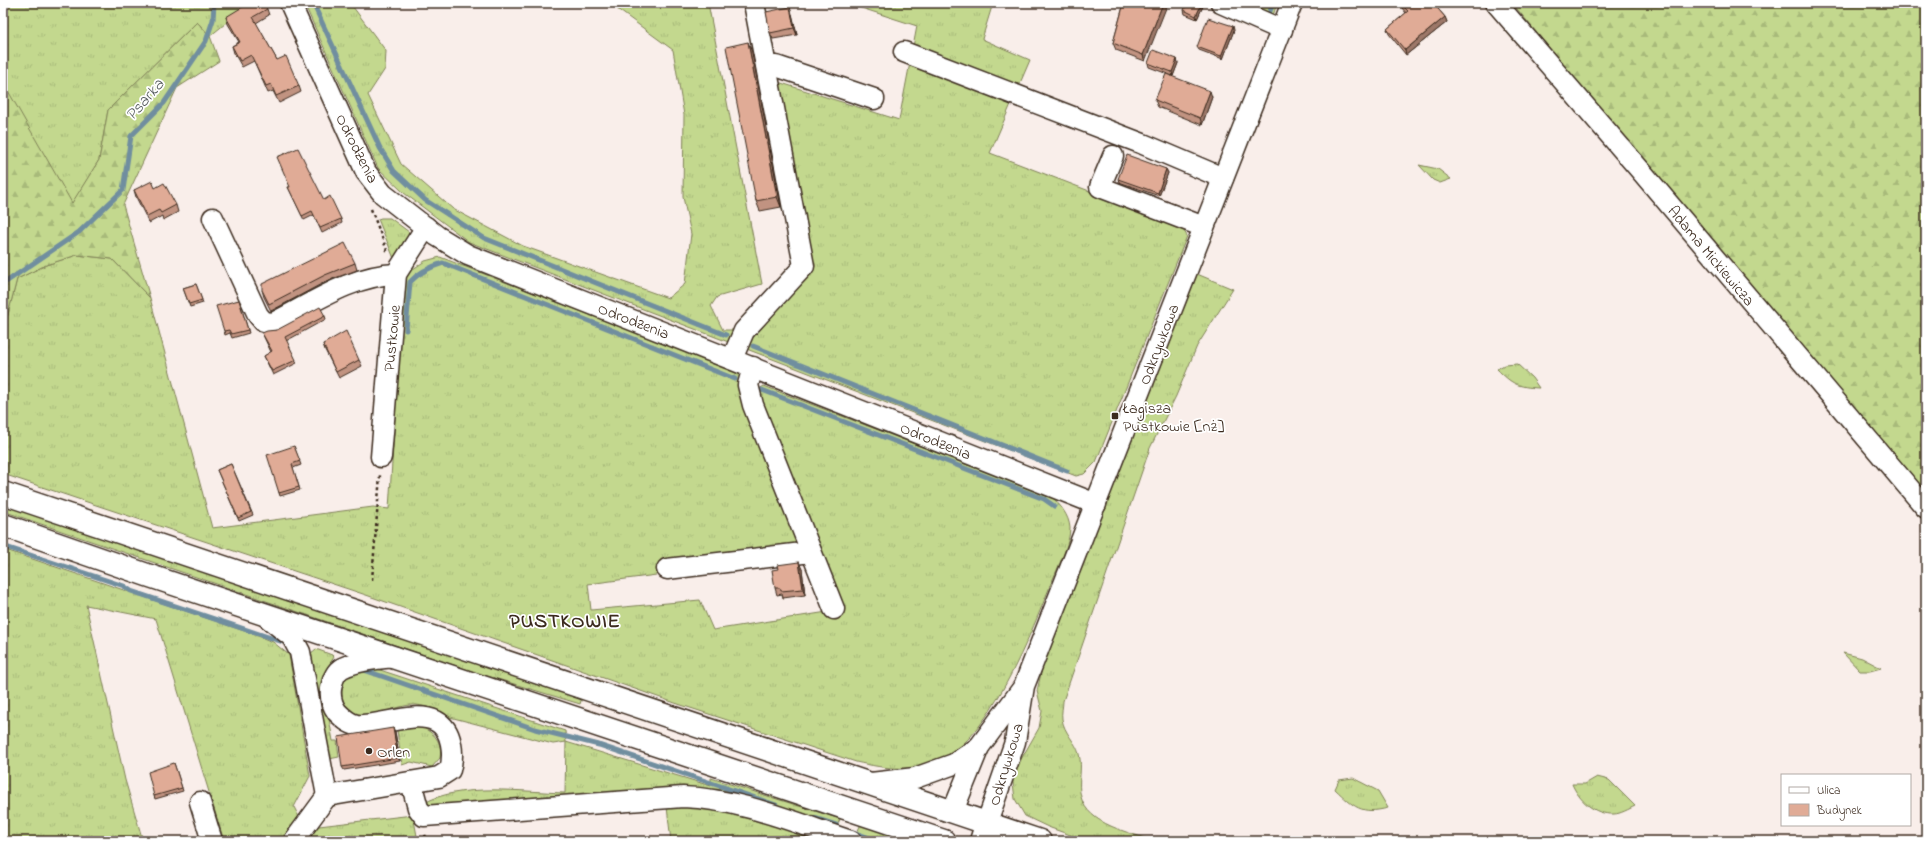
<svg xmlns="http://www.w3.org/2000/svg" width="1929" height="844" font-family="'Indie Flower',sans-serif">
<defs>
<pattern id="grass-tufts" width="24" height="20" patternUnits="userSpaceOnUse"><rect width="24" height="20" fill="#c3d88e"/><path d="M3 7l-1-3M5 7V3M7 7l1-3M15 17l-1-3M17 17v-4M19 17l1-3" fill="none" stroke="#a8ba7a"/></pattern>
<pattern id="forest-firs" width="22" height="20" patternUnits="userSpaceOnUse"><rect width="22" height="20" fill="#c3d88e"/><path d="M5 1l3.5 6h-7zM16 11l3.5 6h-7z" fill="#a8ba7a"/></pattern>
</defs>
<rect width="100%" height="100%" fill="#f9eeea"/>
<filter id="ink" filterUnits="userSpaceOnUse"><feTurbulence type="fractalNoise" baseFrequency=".025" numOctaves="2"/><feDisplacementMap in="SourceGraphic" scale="8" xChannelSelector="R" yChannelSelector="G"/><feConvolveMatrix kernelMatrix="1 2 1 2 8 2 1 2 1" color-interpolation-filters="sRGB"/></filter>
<g filter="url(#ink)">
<g fill="url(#grass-tufts)" stroke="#7f8156">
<path d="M3,3H251L210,36L197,22L108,110L99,160L72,204L3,195Z"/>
<path d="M304,3H355L353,7L386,51L385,69L368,95L401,164L453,209L523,246L668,298L685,284L691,234L683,197L684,115L673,50L609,3H708L762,284L717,297L711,306L723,330H734L750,341L813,270L778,82L899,120L917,26L846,3H993L982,39L1030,60L990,153L1181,226L1187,236L1096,462L1084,474L1076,476L469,242L404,193L378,168Z"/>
<path d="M1243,3H1277L1273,16Z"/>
<path d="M1419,165L1438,169L1451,179L1440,183L1433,180Z"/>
<path d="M381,218H390L409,232L406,245L395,261L378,219Z"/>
<path d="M77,255L112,259L150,298L212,528L373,507L389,509L404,275L425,261L440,257L741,373L801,540L792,548L664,574L588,584L591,610L700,600L713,630L840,610L756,391L764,386L1052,497C1060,505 1069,515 1070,528C1070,543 1059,565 1053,579C1034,626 1010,685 980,725C970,738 957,752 942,759C914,773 886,769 856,762L675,703L366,595L3,474V334L17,279L46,265Z"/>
<path d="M1197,274L1233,289L1197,346L1176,396L1150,448L1063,701C1063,706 1061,713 1062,719C1064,733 1076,742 1079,754C1083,768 1077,783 1081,797C1088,825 1130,832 1153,841H1087L1048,827L1025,816L1015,799L1012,775L1039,728L1042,711L1037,691L1042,669Z"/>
<path d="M1517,364L1532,378L1539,388C1517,387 1512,384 1497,369L1504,365Z"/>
<path d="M3,502L582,698L580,704L468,670L3,511Z"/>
<path d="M3,549L253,634L273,642L289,655L310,776L294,807L301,821L285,841H224L156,619L86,605L125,780L143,841H3Z"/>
<path d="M316,649L332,655L334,657L324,673L321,694V703L329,718L333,741H337L339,757L329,759L310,654Z"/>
<path d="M1843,653L1862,658L1881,668L1870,671H1860Z"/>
<path d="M368,669H377L565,731L566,742L711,786V778L840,819L835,831L755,802L440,810L423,804C458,782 524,792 565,793L566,742L553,744L446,716C437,711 427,706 417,705C393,703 366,728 346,706C341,699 341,690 344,682C347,674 360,672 368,669Z"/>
<path d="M419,726C434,732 443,742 440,758L432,767L411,762L402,765L397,730Z"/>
<path d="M1597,777L1609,780L1635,806C1629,809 1620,814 1614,814C1594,815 1579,800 1572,784H1585Z"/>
<path d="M1353,778L1378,791L1388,808C1361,815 1354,807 1335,789L1339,780Z"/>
<path d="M696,802L833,841H671L667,807Z"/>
<path d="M413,815L418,841H300L311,828L319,826Z"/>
<path d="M861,824L903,839L905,841H861L855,837Z"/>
</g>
<g fill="url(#forest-firs)" stroke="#7f8156">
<path d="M1512,3H1926V501L1916,489Z"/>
<path d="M197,22L210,36L219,61L177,88L123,205L150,298L112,259L77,255L46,265L17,279L3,334V82L72,203L99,160L108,110Z"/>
</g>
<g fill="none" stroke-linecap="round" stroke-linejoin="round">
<g stroke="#708e9f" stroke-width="5">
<path d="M313,3L380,148L394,171L425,200L484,238L726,335"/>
<path d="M1269,14L1273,3"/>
<path d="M3,284L79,232L123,190L131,136L164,103L206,41L213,20L214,3"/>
<path d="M406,330L410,282C419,272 430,267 443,263L735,379"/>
<path d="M753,346L1067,471"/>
<path d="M762,390L1044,499L1054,506"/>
<path d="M3,546L124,586L131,591L286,643"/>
<path d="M361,669L535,729L599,745L776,805"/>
<path d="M814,818L836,825"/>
<path d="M853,832L878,841"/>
</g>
<defs>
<g id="minor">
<path d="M290,3L366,172L383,194L437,236L468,255L1096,504"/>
<path d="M1221,3L1282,30"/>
<path d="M1496,3L1641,171L1926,508"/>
<path d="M904,52L1143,144L1223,178"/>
<path d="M767,67L776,66L874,99"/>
<path d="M1113,156L1100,187L1204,227"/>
<path d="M213,218L258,315L264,322L273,323C311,304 352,275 396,274"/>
<path d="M732,359L744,331L804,266L754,3"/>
<path d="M753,367L748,385L753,405L834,609"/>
<path d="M381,457L396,274L426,227"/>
<path d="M667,569L811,552"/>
<path d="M268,618L292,637L300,652L327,796L439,777L450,770C454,755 453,730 436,721C414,710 380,727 357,725C349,724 343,718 337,712C332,705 330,697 331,689C332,682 335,672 342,668C358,660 378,659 395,657"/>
<path d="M411,782L418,808L424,816L683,797C741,799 796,823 851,841"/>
<path d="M871,783L915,778L954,764L979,747"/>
<path d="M200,802L212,841"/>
<path d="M953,811L979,747L1022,689"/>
<path d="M987,822L1015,742L1024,686L1292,3"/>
<path d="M294,841L327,796"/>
</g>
<g id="major">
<path d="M3,493L1040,841"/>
<path d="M3,525L147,575L944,841"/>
<path d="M981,841L987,822"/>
</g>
</defs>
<use href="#minor" stroke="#3b2a1e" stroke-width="23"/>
<use href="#major" stroke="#3b2a1e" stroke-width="25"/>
<g stroke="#3b2a1e" stroke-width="2.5" stroke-dasharray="3 3" stroke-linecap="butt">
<path d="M371,209L388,253"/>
<path d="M372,580L380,475"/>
<path d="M425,835L427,841"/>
</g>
<use href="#minor" stroke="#fff" stroke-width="20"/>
<use href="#major" stroke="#fff" stroke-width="22"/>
</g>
<g fill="#c19381" stroke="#3b2a1e">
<path d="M1124,3L1145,61L1116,50L1113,43Z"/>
<path d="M1398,3H1433L1445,17L1447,22L1406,55L1389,34L1387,29L1406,13Z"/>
<path d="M1204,4L1197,19L1185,14L1184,10Z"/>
<path d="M267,9L269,15L256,23L277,60L299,86L301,92L279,103L273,91L268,93L254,61L242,67L234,53L232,46L239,42L228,24L226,17Z"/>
<path d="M792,14L797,35L773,39L770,33Z"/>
<path d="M1234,30L1223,59L1199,50L1197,47Z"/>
<path d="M752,52L781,207L760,211L756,201Z"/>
<path d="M1177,59L1178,63L1173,76L1149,67L1148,63Z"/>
<path d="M1212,97L1202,125L1158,107L1155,100Z"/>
<path d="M1166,169L1168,173L1159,196L1119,182L1118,179Z"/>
<path d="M288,187L324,200L341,219L342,223L322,233L314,215L304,220Z"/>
<path d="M155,188L176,205L178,212L163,220L162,216L149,223L136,197L134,190Z"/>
<path d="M355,263L357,270L327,281L271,311L264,297L262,290Z"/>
<path d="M196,284L203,303L190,307L183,288Z"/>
<path d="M239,300L249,333L232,338L230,333L225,335L224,331Z"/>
<path d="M325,316L326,319L286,341L297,363L273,375L264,356L271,352L262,333L277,330Z"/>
<path d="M323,344L359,360L362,366L339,378L325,350Z"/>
<path d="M294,446L301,465L293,468L300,490L280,496L279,493Z"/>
<path d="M231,464L253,515L239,521L217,470Z"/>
<path d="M802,569L805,595L783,598L782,594L777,595L775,588Z"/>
<path d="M393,728L395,732L400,761L344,770L342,767Z"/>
<path d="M174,763L183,791L155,799L154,796Z"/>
</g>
<g fill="#9d7869" stroke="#3b2a1e">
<path d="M1163,3H1168L1145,61L1143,55Z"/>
<path d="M1202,3H1204V4L1197,19L1196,16Z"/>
<path d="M790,7L792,14L797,35L794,28Z"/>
<path d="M1445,17L1447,22L1406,55L1405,50Z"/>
<path d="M1233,26L1234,30L1223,59L1221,56Z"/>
<path d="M748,42L752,52L781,207L777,197Z"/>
<path d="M1177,59L1178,63L1173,76L1172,72Z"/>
<path d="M1210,91L1212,97L1202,125L1200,118Z"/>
<path d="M1166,169L1168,173L1159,196L1158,193Z"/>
<path d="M799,562L802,569L805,595L803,589Z"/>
<path d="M393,728L395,732L400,761L398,758Z"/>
</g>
<g fill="#e0ab96" stroke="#3b2a1e">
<path d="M249,3H264L267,9L253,17L277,60L286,56L299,86L276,96L271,84L266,86L251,55L240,61L232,46L240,42L226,17Z"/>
<path d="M1124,3H1163L1143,55L1113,43Z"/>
<path d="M1187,3H1202L1196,16L1184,10Z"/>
<path d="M1400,3H1433L1445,17L1405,50L1387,29L1408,11Z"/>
<path d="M790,7L794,28L770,33L766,12Z"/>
<path d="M1208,18L1233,26L1221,56L1197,47Z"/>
<path d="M748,42L777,197L756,201L726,47Z"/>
<path d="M1153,50L1177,59L1172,72L1148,63Z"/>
<path d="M1166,74L1210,91L1200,118L1155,100Z"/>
<path d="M298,148L324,200L330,196L341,219L320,228L312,211L302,216L288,187H290L277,157Z"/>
<path d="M1127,155L1166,169L1158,193L1118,179Z"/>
<path d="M152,181L155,188L164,183L176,205L161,213L159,210L147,216L134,190Z"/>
<path d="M345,243L355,263L325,275L269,304L262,290V284Z"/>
<path d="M196,284L202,300L189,304L183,288Z"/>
<path d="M239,300L248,330L231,334L229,330L224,331L216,306Z"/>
<path d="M320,307L325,316L285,337L296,360L272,371L264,356L272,351L262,333L267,331L277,330Z"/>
<path d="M346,331L359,360L336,372L323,344Z"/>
<path d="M294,446L300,461L292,464L299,487L279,493L267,455Z"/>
<path d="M231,464L251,512L238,518L217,470Z"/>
<path d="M799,562L803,589L781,591L780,588H775L772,570L778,569L777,565Z"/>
<path d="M393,728L398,758L342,767L338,737Z"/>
<path d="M174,763L182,788L154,796L148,772Z"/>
</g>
</g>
<g fill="#3b2a1e" stroke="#fff" stroke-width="1.5">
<rect x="1111" y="412" width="8" height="8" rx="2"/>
<circle cx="369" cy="751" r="4"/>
</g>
<g text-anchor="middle" stroke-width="3.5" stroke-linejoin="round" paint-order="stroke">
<g font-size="16" fill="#3b2a1e" stroke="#fff">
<text transform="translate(358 148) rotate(63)" y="6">Odrodzenia</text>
<text transform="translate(1712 255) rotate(50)" y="6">Adama Mickiewicza</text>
<text transform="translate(634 320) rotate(21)" y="6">Odrodzenia</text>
<text transform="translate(391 338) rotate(-85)" y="6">Pustkowie</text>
<text transform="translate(1158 344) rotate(-69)" y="6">Odkrywkowa</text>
<text transform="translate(936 440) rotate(22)" y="6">Odrodzenia</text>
<text transform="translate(1005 764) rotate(-73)" y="6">Odkrywkowa</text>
</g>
<g font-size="16" fill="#3b2a1e" stroke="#fff" text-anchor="start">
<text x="1123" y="413">Łagisza<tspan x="1123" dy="18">Pustkowie [nż]</tspan></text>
<text x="377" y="757">Orlen</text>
</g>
<g font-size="17" font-style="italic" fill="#565c5e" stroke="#fff">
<text transform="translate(144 99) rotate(-49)" y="6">Psarka</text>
</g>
<g font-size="20" font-weight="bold" letter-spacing="1" fill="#3b2a1e" stroke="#fff">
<text x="565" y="627">PUSTKOWIE</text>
</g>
</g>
<rect width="1929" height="844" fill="none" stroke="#fff" stroke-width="16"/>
<rect x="8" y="8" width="1913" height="828" fill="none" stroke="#3b2a1e" stroke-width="1.5" filter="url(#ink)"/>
<rect x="1781" y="774" width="130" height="52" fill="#ffffff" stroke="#b1aaa5"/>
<rect x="1789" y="787" width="20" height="6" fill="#ffffff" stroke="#b1aaa5"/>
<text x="1817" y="794" font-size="12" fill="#3b2a1e">Ulica</text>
<rect x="1789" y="804" width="20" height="12" fill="#e0ab96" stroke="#b1aaa5"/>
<text x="1817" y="814" font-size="12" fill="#3b2a1e">Budynek</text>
</svg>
